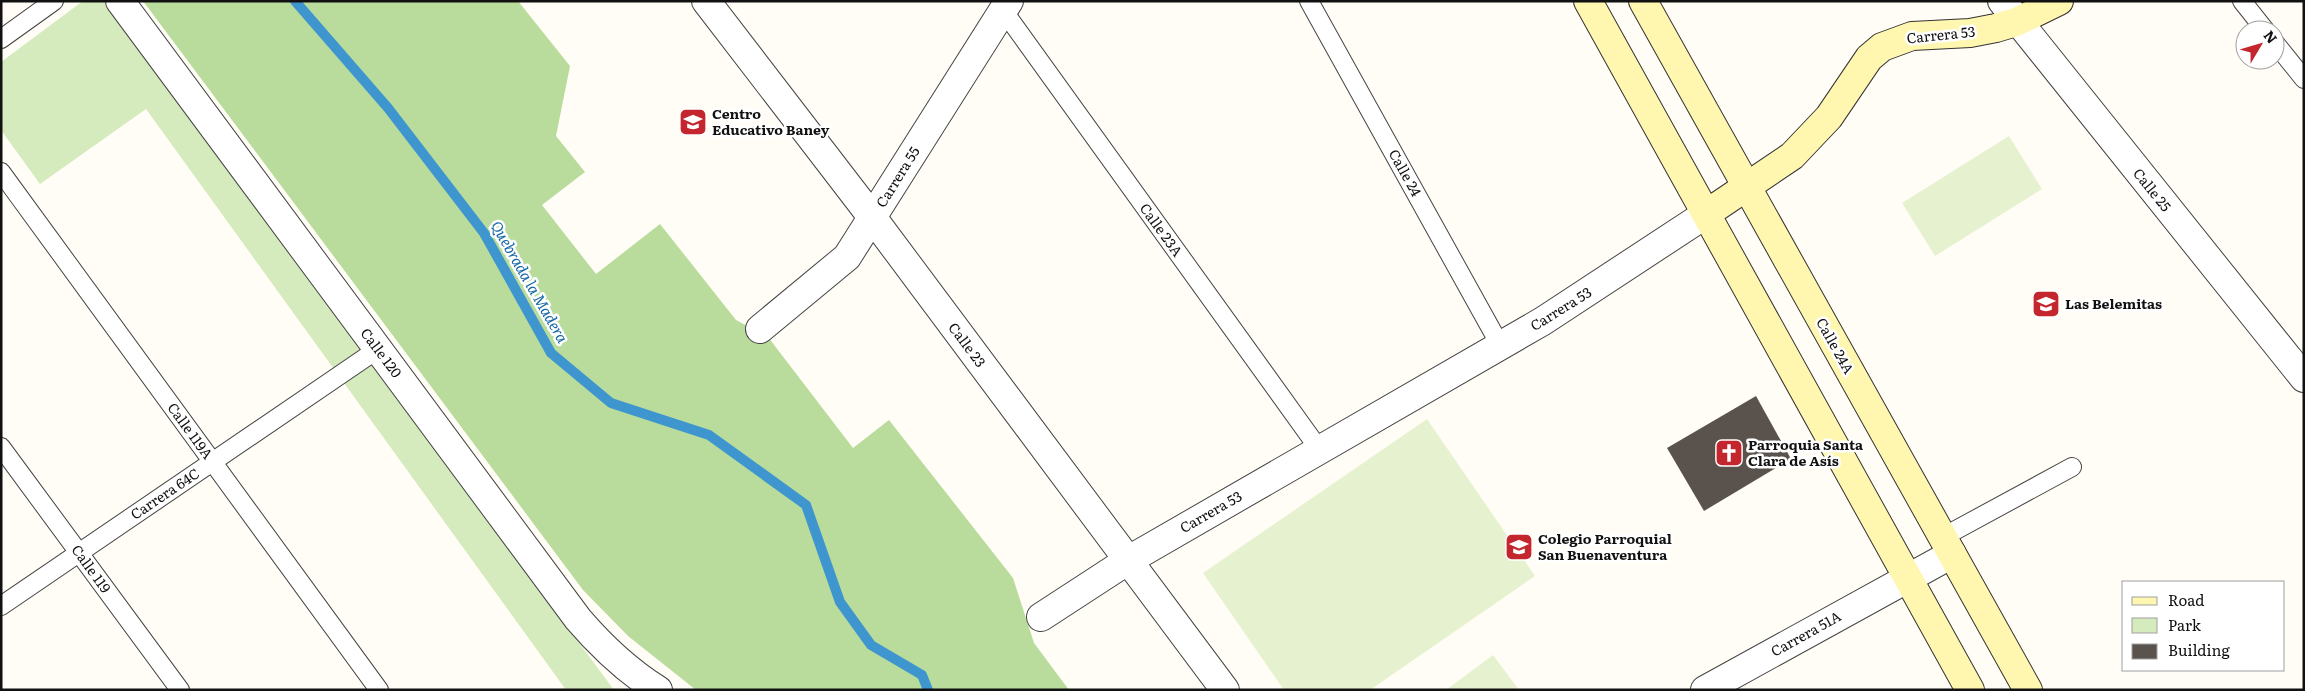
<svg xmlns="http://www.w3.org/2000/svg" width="2305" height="691" font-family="Literata,serif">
<rect width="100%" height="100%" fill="#fffdf5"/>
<path fill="#d5ebbd" d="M83,1H104L614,690H566L146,109L40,184L1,130V62Z"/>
<path fill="#b9dc9c" d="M143,1H518L570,66L556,136L585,172L542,205L596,274L660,224L736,320L768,337L853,448L889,420L1013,578L1034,643L1069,690H696L628,636L583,590Z"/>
<g fill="#e6f2cf">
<path d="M2009,136L2042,189L1935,256L1902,203Z"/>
<path d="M1427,419L1535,576L1370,690H1284L1203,573Z"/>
<path d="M1493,655L1519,690H1446Z"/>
</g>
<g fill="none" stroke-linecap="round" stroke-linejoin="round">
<path stroke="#3f96cf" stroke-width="10" d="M295,1L388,108L484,233L551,353L611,403L709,435L806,505L840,602L871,645L922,675L928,690"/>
</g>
<path fill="#5a524d" d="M1756,396L1791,459L1704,511L1667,448Z"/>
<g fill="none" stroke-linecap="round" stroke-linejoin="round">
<defs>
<g id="lane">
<path d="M1309,1L1500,345"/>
<path d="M2242,1L2265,30"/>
<path d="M1003,10L1319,449"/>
<path d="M1,39L54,1"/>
<path d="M2275,43L2304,79"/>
<path d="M1,172L379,690"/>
<path d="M1,447L180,690"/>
<path d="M1943,537L2072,467"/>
<path d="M1,606L378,349"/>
</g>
<g id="street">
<path d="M120,1L578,619C602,647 626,670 658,690"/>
<path d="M706,1L872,217L1225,690"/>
<path d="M2002,1L2304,378"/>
<path d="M760,329L847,257L1009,1"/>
<path d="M1041,617L1127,561L1543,321L1706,214"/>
<path d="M1705,690L1952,554"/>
</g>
<g id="secondary">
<path d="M1588,1L1970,690"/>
<path d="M1643,1L2028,690"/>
<path d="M1706,214L1792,156L1829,117L1869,58L1882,47L1912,36L1970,33L1996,28L2016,22L2059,1"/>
</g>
</defs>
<use href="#lane" stroke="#444" stroke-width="20"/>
<use href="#street" stroke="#444" stroke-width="30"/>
<use href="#secondary" stroke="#333" stroke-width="30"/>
<use href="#lane" stroke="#fff" stroke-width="18"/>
<use href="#street" stroke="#fff" stroke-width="28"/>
<use href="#secondary" stroke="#fff6b0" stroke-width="28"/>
</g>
<defs>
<symbol id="school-square" viewBox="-11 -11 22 22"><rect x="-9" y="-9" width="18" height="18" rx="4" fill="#c4262e" stroke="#fff"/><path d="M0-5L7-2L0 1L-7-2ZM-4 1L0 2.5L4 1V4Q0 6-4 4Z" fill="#fff"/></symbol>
<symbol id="church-square" viewBox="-11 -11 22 22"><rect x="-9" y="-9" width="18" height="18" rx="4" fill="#c4262e" stroke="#fff"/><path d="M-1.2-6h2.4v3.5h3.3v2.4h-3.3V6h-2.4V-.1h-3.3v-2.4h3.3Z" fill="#fff"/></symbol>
</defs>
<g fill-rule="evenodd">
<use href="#school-square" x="677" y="106" width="32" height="32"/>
<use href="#school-square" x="2030" y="288" width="32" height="32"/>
<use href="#church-square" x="1713" y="437" width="32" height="32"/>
<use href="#school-square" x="1503" y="531" width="32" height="32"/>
</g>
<g text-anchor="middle" stroke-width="5" stroke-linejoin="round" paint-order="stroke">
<g font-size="14" fill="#111" stroke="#fff">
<text transform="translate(1941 35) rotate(-6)" y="5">Carrera 53</text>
<text transform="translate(1405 173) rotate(61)" y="5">Calle 24</text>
<text transform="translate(898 177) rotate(-58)" y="5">Carrera 55</text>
<text transform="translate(2152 190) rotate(51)" y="5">Calle 25</text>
<text transform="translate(1161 230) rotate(54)" y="5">Calle 23A</text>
<text transform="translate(1561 309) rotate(-32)" y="5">Carrera 53</text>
<text transform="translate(967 345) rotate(53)" y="5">Calle 23</text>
<text transform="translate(1835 346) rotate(61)" y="5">Calle 24A</text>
<text transform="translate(381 353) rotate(53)" y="5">Calle 120</text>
<text transform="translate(190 431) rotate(54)" y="5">Calle 119A</text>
<text transform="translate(165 494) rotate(-34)" y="5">Carrera 64C</text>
<text transform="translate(1211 512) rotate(-30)" y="5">Carrera 53</text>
<text transform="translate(91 569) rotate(54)" y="5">Calle 119</text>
<text transform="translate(1806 634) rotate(-29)" y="5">Carrera 51A</text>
</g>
<g font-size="14" font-weight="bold" fill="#111" stroke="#fff" text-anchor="start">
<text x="712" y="119">Centro<tspan x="712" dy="16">Educativo Baney</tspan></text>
<text x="2065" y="309">Las Belemitas</text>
<text x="1748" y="450">Parroquia Santa<tspan x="1748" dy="16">Clara de Asís</tspan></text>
<text x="1538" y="544">Colegio Parroquial<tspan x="1538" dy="16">San Buenaventura</tspan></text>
</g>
<g font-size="15" font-style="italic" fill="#1768a6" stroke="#fff">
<text transform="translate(529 282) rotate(60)" y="5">Quebrada la Madera</text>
</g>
</g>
<rect width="2305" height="691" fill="none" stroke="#111111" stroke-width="5"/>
<rect x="2122" y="581" width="162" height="90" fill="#ffffff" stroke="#a0a0a0"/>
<rect x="2132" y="597" width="25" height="8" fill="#fff6b0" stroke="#a0a0a0"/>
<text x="2168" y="606" font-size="15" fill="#111111">Road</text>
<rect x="2132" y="618" width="25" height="15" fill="#d5ebbd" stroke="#a0a0a0"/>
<text x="2168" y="631" font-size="15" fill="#111111">Park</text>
<rect x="2132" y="644" width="25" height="15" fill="#5a524d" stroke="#a0a0a0"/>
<text x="2168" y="656" font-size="15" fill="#111111">Building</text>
<g transform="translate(2260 45) rotate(52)"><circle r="24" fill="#ffffff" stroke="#a0a0a0"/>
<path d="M0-4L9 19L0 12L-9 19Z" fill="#c4262e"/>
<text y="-8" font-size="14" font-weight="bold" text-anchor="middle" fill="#111111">N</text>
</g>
</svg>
